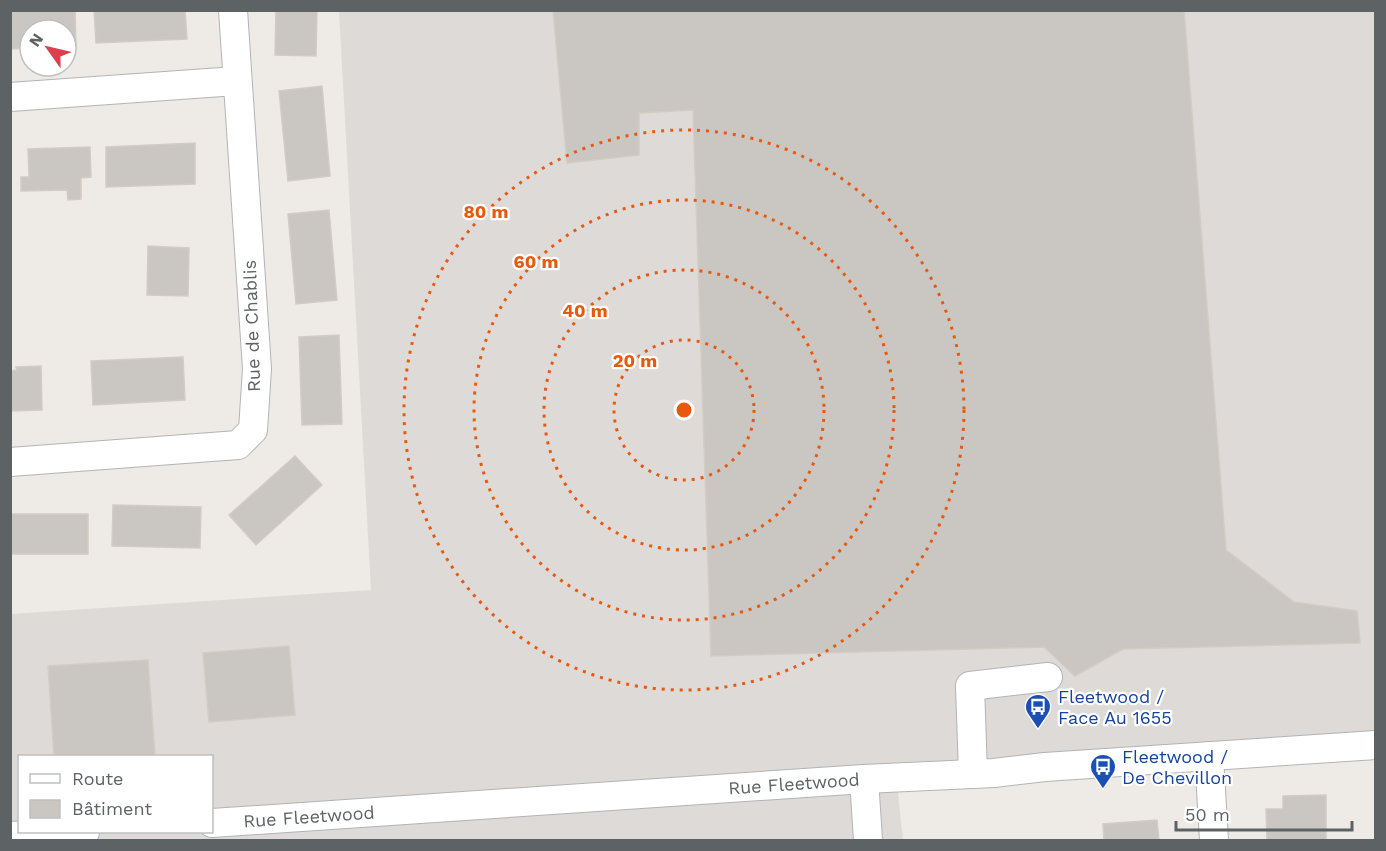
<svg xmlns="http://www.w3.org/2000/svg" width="1386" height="851" font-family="'Work Sans',sans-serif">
<rect width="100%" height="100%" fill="#eeebe6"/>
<path fill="#dddad8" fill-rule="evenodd" d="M339,11H1375V745L897,784L903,840H11V614L371,590ZM20,756H212V832H20Z"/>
<g fill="#cac6c2" stroke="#d3ccc4" stroke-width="1.5">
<path d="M10,10H75L76,46L66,47V30H30V48L10,49Z"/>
<path d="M94,10H185L187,39L96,43Z"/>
<path d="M276,10H317L316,56L275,55Z"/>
<path d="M553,10H1184L1226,550L1294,602L1357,611L1360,643L1123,649L1075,676L1044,647L711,656L693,110L639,113V155L567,163Z"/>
<path d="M322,86L330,176L288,181L279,91Z"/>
<path d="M195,143V184L106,187V147Z"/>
<path d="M90,147L91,177L81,178V199L68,200L67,190L21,191V177H29L28,149Z"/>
<path d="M329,210L337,300L296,304L288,214Z"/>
<path d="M148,246L189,248L188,296L147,295Z"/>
<path d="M339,335L342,424L302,425L299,337Z"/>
<path d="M183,357L185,400L93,405L91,361Z"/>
<path d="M41,366L42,410L10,411V371L17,370L16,367Z"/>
<path d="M295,456L322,485L256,545L229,515Z"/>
<path d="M113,505L201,507L200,548L112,546Z"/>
<rect x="10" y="514" width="78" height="40"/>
<path d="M289,646L295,715L209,722L203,653Z"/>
<path d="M148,660L155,756H54L48,666Z"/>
<path d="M1326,795V840H1267L1266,809H1283V796Z"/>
<path d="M1157,820L1159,840H1104L1103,824Z"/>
</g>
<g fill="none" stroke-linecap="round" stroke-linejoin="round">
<defs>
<g id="minor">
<path d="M10,97L236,81"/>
<path d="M10,462L238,445L253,430L257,369L233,10"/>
<path d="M1209,756L1214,840"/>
<path d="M973,774L970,686L1048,677"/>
<path d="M864,779L868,840"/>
<path d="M212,823L864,779L994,773L1045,767L1376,745"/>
<path d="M10,836L85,832"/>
</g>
</defs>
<use href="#minor" stroke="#b1b4b7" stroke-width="30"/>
<use href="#minor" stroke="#fff" stroke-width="28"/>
</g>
<g fill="none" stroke="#e8590c" stroke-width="3" stroke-dasharray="3 6">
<circle cx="684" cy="410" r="70"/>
<circle cx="684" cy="410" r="140"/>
<circle cx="684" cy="410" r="210"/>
<circle cx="684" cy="410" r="280"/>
</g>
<defs>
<symbol id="bus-pin" viewBox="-11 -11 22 30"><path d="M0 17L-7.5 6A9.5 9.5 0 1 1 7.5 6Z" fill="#1a4fb4" stroke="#fff"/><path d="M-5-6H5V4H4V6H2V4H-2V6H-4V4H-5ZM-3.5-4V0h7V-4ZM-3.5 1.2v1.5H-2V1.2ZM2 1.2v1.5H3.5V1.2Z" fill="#fff"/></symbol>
</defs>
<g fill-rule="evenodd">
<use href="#bus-pin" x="1023" y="692" width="30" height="40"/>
<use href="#bus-pin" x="1088" y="752" width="30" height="40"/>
</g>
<g text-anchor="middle" stroke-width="4.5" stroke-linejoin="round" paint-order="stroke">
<g font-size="18" fill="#5d6265" stroke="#fff">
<text transform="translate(252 326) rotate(-92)" y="6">Rue de Chablis</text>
<text transform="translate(794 784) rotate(-4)" y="6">Rue Fleetwood</text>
<text transform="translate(309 817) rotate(-4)" y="6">Rue Fleetwood</text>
</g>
<g font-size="18" fill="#164399" stroke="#fff" text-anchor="start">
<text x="1058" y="703">Fleetwood /<tspan x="1058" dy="21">Face Au 1655</tspan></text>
<text x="1122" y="763">Fleetwood /<tspan x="1122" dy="21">De Chevillon</tspan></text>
</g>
</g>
<circle cx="684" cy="410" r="9" fill="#e8590c" stroke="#fff" stroke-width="3"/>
<g font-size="18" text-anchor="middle" font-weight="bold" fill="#e8590c" stroke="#fff" stroke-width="4.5" stroke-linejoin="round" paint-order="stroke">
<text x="486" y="218">80 m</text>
<text x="536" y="268">60 m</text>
<text x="585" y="317">40 m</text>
<text x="635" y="367">20 m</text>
</g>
<rect width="1386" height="851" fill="none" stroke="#5d6265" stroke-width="24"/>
<rect x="18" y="755" width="195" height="78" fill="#ffffff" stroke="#bec0c1" stroke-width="1.5"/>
<rect x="30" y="774" width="30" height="9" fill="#ffffff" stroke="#bec0c1" stroke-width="1.5"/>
<text x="72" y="785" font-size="18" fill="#5d6265">Route</text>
<rect x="30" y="800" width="30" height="18" fill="#cac6c2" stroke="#bec0c1" stroke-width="1.5"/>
<text x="72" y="815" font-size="18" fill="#5d6265">Bâtiment</text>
<g transform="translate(48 48) rotate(304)"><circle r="28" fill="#ffffff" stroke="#bec0c1" stroke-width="1.5"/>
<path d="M0-4.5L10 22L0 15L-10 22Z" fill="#db3f4f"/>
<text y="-9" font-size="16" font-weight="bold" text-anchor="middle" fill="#5d6265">N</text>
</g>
<path d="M1176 821v9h176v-9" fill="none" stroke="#5d6265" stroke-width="3"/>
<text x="1185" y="821" font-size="18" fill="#5d6265" stroke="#ffffff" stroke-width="4.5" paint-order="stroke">50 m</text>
</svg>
